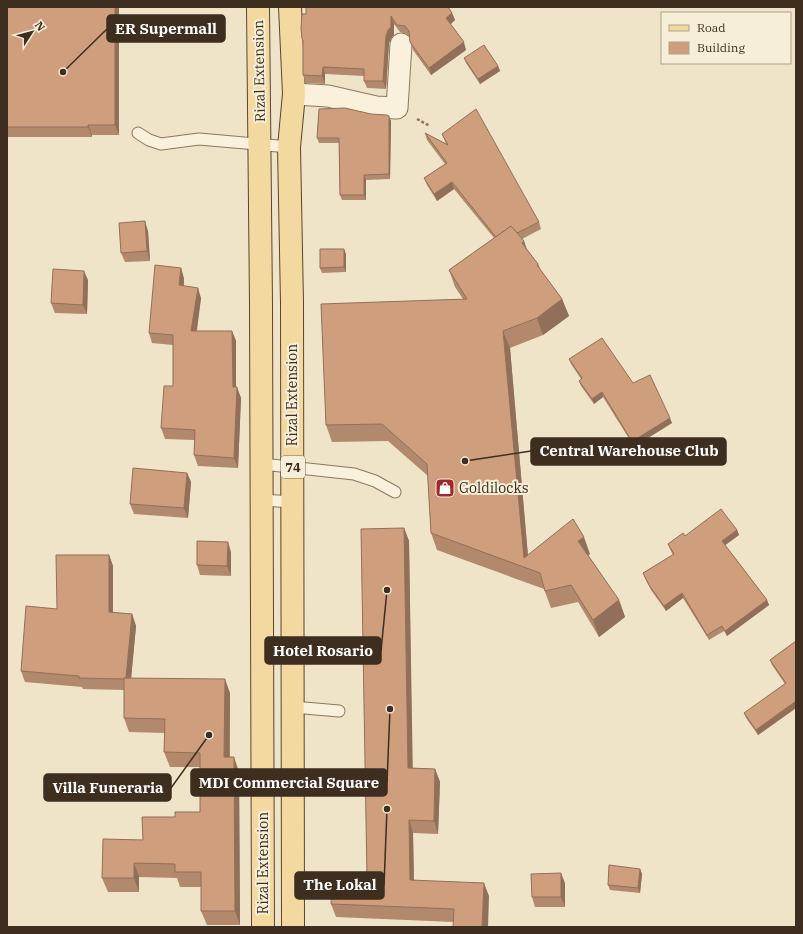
<svg xmlns="http://www.w3.org/2000/svg" width="803" height="934" font-family="'IBM Plex Serif',serif">
<rect width="100%" height="100%" fill="#f0e4c8"/>
<g fill="none" stroke-linecap="round" stroke-linejoin="round">
<defs>
<g id="lane">
<path d="M138,133L149,140L161,144L199,139L289,147"/>
<path d="M262,464L354,474L375,481L395,492"/>
<path d="M262,500L293,502"/>
<path d="M293,707L339,711"/>
</g>
<path id="street" d="M294,94L328,96L376,107L397,108L401,44"/>
<g id="primary">
<path d="M258,7L261,304L263,927"/>
<path d="M290,7L294,94L289,147L292,303L293,927"/>
</g>
</defs>
<use href="#lane" stroke="#8d765c" stroke-width="13"/>
<use href="#street" stroke="#8d765c" stroke-width="23"/>
<use href="#primary" stroke="#5b4430" stroke-width="24"/>
<path stroke="#8d765c" stroke-width="2.5" stroke-dasharray="3 2" stroke-linecap="butt" d="M417,119L430,126"/>
<use href="#lane" stroke="#faf1dc" stroke-width="11"/>
<use href="#street" stroke="#faf1dc" stroke-width="21"/>
<use href="#primary" stroke="#f3d9a0" stroke-width="22"/>
</g>
<g fill="#b2896c">
<path d="M7,7H119V135H92V137H7Z"/>
<path d="M452,13L455,20L450,24L466,50L431,75L413,50L410,42L409,36L407,34L400,32L394,24V35L391,38L389,43L386,89L367,88L364,81V76L325,74V84L306,83L303,75V43L302,39L306,14Z"/>
<path d="M464,58L498,66L500,71L480,84L466,63Z"/>
<path d="M391,121L390,179L366,180V200H342L340,195L339,143H319L317,138Z"/>
<path d="M425,133L446,144L442,134L539,222L541,229L522,239L524,241L526,249L538,264L541,271L562,299L569,316L543,335L510,348L528,555L590,554L588,555L619,600L625,617L599,637L578,602L551,608L544,589L437,550L431,533L428,476L388,441L332,442L326,425L463,299L455,287L449,270L494,238L454,189L437,201L427,185L424,178L445,164L427,140Z"/>
<path d="M148,231L150,261L125,262L121,253Z"/>
<path d="M346,254V272L322,273L320,268Z"/>
<path d="M181,268L184,279V286L201,298L197,331H232L236,341V387L241,398L238,468L198,466L194,455L195,440L165,439L161,428L173,386V345L152,343L149,333Z"/>
<path d="M88,280L87,314L55,313L51,303Z"/>
<path d="M569,359L633,383L672,423L635,446L634,445H633L603,397L594,404L581,386L579,381L581,379L571,364Z"/>
<path d="M187,473L191,482L188,518L134,514L130,504Z"/>
<path d="M404,528L409,541L412,768L435,769L440,782L438,834L413,833L414,880L489,896L453,922L336,917L331,904L367,878Z"/>
<path d="M737,530L739,535L725,545L767,600L769,605L727,636L724,631L709,640L683,598L666,611L651,590L645,578L643,573L673,555L670,549L668,544L685,536Z"/>
<path d="M231,552V576L200,575L197,565Z"/>
<path d="M109,555L113,566V613L132,614L136,626L131,678L230,693V757L239,772L240,925H207L201,911V887H180L177,878L139,877V892H108L102,878L143,840L175,817L200,812V767H170L164,752L165,733L129,732L124,718V690L83,689L82,687L25,682L21,671L57,609Z"/>
<path d="M796,641V708L758,735L746,718L744,713L785,684L772,665L770,660Z"/>
<path d="M640,869L642,874L640,893L610,890L608,885Z"/>
<path d="M565,883V907H535L532,897Z"/>
</g>
<g fill="#916f58">
<path d="M115,7H119V135L115,125Z"/>
<path d="M452,13L455,20L449,26L446,18Z"/>
<path d="M391,16L394,24V35L391,38L389,43L386,89L383,81L386,36Z"/>
<path d="M464,42L466,50L431,75L429,68Z"/>
<path d="M498,66L500,71L480,84L478,79Z"/>
<path d="M323,67L325,74V84L322,76Z"/>
<path d="M389,116L391,121L390,179L389,174Z"/>
<path d="M88,125L92,135V137L88,127Z"/>
<path d="M364,175L366,180V200L364,195Z"/>
<path d="M452,182L454,189L437,201L434,194Z"/>
<path d="M145,221L148,231L150,261L147,251Z"/>
<path d="M524,241L530,258L522,243Z"/>
<path d="M344,249L346,254V272L344,267Z"/>
<path d="M538,264L545,281L537,265Z"/>
<path d="M181,268L184,279L183,296L179,285Z"/>
<path d="M84,271L88,280L87,314L83,305Z"/>
<path d="M198,288L201,298L195,341L191,331Z"/>
<path d="M562,299L569,316L543,335L537,318Z"/>
<path d="M232,331L236,341V398L233,387Z"/>
<path d="M503,331L510,348L529,569L524,558Z"/>
<path d="M237,387L241,398L238,468L234,458Z"/>
<path d="M602,392L603,397L594,404L592,399Z"/>
<path d="M670,418L672,423L635,446L633,441Z"/>
<path d="M187,473L191,482L188,518L184,508Z"/>
<path d="M404,528L409,541L413,781L408,768Z"/>
<path d="M737,530L739,535L724,546L722,541Z"/>
<path d="M584,537L590,554L584,558L578,541Z"/>
<path d="M228,542L231,552V576L227,566Z"/>
<path d="M109,555L113,566V624L109,612Z"/>
<path d="M682,593L683,598L666,611L664,606Z"/>
<path d="M619,600L625,617L599,637L593,620Z"/>
<path d="M767,600L769,605L727,636L725,631Z"/>
<path d="M132,614L136,626L130,690L126,679Z"/>
<path d="M225,679L230,693L229,772L224,757Z"/>
<path d="M796,701V708L758,735L756,730Z"/>
<path d="M234,757L239,772L240,925L235,911Z"/>
<path d="M435,769L440,782L438,834L434,821Z"/>
<path d="M409,820L413,833L414,893L410,880Z"/>
<path d="M134,863L139,877V892L134,878Z"/>
<path d="M640,869L642,874L640,893L638,888Z"/>
<path d="M561,873L565,883V907L561,897Z"/>
<path d="M484,883L489,896L488,927H482Z"/>
</g>
<g fill="#cf9f7d" stroke="#916f58">
<path d="M7,7H115V125H88V127H7Z"/>
<path d="M306,7H448L452,13L446,18L464,42L429,68L410,42L409,31L405,26L397,25L391,16V27L388,30L386,36L383,81H364V69L323,67L322,76L303,75V40L302,39L301,28L302,14H306Z"/>
<path d="M484,45L498,66L478,79L464,58Z"/>
<path d="M345,108L371,114L387,115L389,116V174L364,175V195H340L339,138H317L319,109Z"/>
<path d="M476,109L539,222L517,233L511,226L496,237L452,182L434,194L424,178L447,163L425,133L448,145L442,134Z"/>
<path d="M145,221L147,251L121,253L119,223Z"/>
<path d="M511,226L524,241L522,243L538,264L537,265L562,299L537,318L503,331L524,558L573,519L584,537L578,541L619,600L593,620L571,585L545,591L540,573L431,533L427,464L382,424L326,425L321,304L467,299L449,270Z"/>
<path d="M320,249H344V267L320,268Z"/>
<path d="M155,265L181,268L179,285L198,288L191,331H232L233,387H237L234,458L194,455L195,430L161,428L164,386H173V335L149,333Z"/>
<path d="M53,269L84,271L83,305L51,303Z"/>
<path d="M602,338L633,383L650,375L670,418L633,441L632,440H631L602,392L592,399L579,381L582,378L569,359Z"/>
<path d="M133,468L187,473L184,508L130,504Z"/>
<path d="M721,509L737,530L722,541L767,600L725,631L722,626L707,635L682,593L664,606L649,585L643,573L674,554L668,544L683,533L685,536Z"/>
<path d="M404,528L408,768L435,769L434,821L409,820L410,880L484,883L482,927H453L454,909L331,904L332,877L367,878L361,529Z"/>
<path d="M197,541L228,542L227,566L197,565Z"/>
<path d="M56,555H109V612L132,614L126,678H124V679L79,678V676L21,671L26,606L57,609Z"/>
<path d="M796,641V701L756,730L744,713L786,683L770,660Z"/>
<path d="M124,678L225,679L224,757H234L235,911H201V872H175V864L134,863V878H102L103,839L143,840L142,817H175V812H200V753L164,752L165,719L124,718Z"/>
<path d="M609,865L640,869L638,888L608,885Z"/>
<path d="M561,873V897H532L531,874Z"/>
</g>
<defs>
<symbol id="shop-square" viewBox="-11 -11 22 22"><rect x="-9" y="-9" width="18" height="18" rx="4" fill="#9e2a2b" stroke="#f7eed8"/><path d="M-5-2.5h2.3a2.7 3.5 0 0 1 5.4 0H5L5.5 6h-11ZM-1.5-2.5h3a1.5 2.3 0 0 0-3 0Z" fill="#fff"/></symbol>
</defs>
<g fill-rule="evenodd">
<use href="#shop-square" x="434" y="477" width="22" height="22"/>
</g>
<g text-anchor="middle" stroke-width="4" stroke-linejoin="round" paint-order="stroke">
<rect fill="#f7eed8" stroke="#756857" stroke-width="1" x="281" y="456" width="24" height="22" rx="3"/>
<g font-size="13" font-weight="bold" fill="#3d2e20">
<text x="293" y="472">74</text>
</g>
<g font-size="14" fill="#3d2e20" stroke="#f7eed8">
<text transform="translate(259 71) rotate(-91)" y="5">Rizal Extension</text>
<text transform="translate(292 395) rotate(-90)" y="5">Rizal Extension</text>
<text transform="translate(263 863) rotate(-90)" y="5">Rizal Extension</text>
</g>
<g font-size="14" fill="#3d2e20" stroke="#f7eed8" text-anchor="start">
<text x="459" y="493">Goldilocks</text>
</g>
</g>
<path fill="none" stroke="#3d2e20" stroke-width="1.5" d="M63 72L107 29M465 461L531 451M387 590L381 651M390 709L387 783M209 735L171 788M387 809L384 885"/>
<g fill="#3d2e20" stroke="#f7eed8" stroke-width="1.5">
<circle cx="63" cy="72" r="4"/>
<circle cx="465" cy="461" r="4"/>
<circle cx="387" cy="590" r="4"/>
<circle cx="390" cy="709" r="4"/>
<circle cx="209" cy="735" r="4"/>
<circle cx="387" cy="809" r="4"/>
</g>
<g fill="#3d2e20" stroke="#3d2e20" stroke-width="1.5">
<rect x="107" y="15" width="118" height="27" rx="4"/>
<rect x="531" y="438" width="195" height="27" rx="4"/>
<rect x="265" y="637" width="116" height="27" rx="4"/>
<rect x="191" y="769" width="196" height="27" rx="4"/>
<rect x="44" y="774" width="127" height="27" rx="4"/>
<rect x="295" y="872" width="89" height="27" rx="4"/>
</g>
<g font-size="15" text-anchor="middle" font-weight="bold" fill="#fff">
<text x="166" y="34">ER Supermall</text>
<text x="629" y="456">Central Warehouse Club</text>
<text x="323" y="656">Hotel Rosario</text>
<text x="289" y="788">MDI Commercial Square</text>
<text x="108" y="793">Villa Funeraria</text>
<text x="340" y="890">The Lokal</text>
</g>
<rect width="803" height="934" fill="none" stroke="#3d2e20" stroke-width="16"/>
<rect x="661" y="12" width="130" height="52" fill="#f7eed8" stroke="#ada18e"/>
<rect x="669" y="25" width="20" height="6" fill="#f3d9a0" stroke="#ada18e"/>
<text x="697" y="32" font-size="12" fill="#3d2e20">Road</text>
<rect x="669" y="42" width="20" height="12" fill="#cf9f7d" stroke="#ada18e"/>
<text x="697" y="52" font-size="12" fill="#3d2e20">Building</text>
<g transform="translate(32 32) rotate(54)" stroke="#f7eed8" stroke-width="3" paint-order="stroke">
<path d="M0-3L7 15L0 10L-7 15Z" fill="#3d2e20"/>
<text y="-6" font-size="11" font-weight="bold" text-anchor="middle" fill="#3d2e20">N</text>
</g>
</svg>
